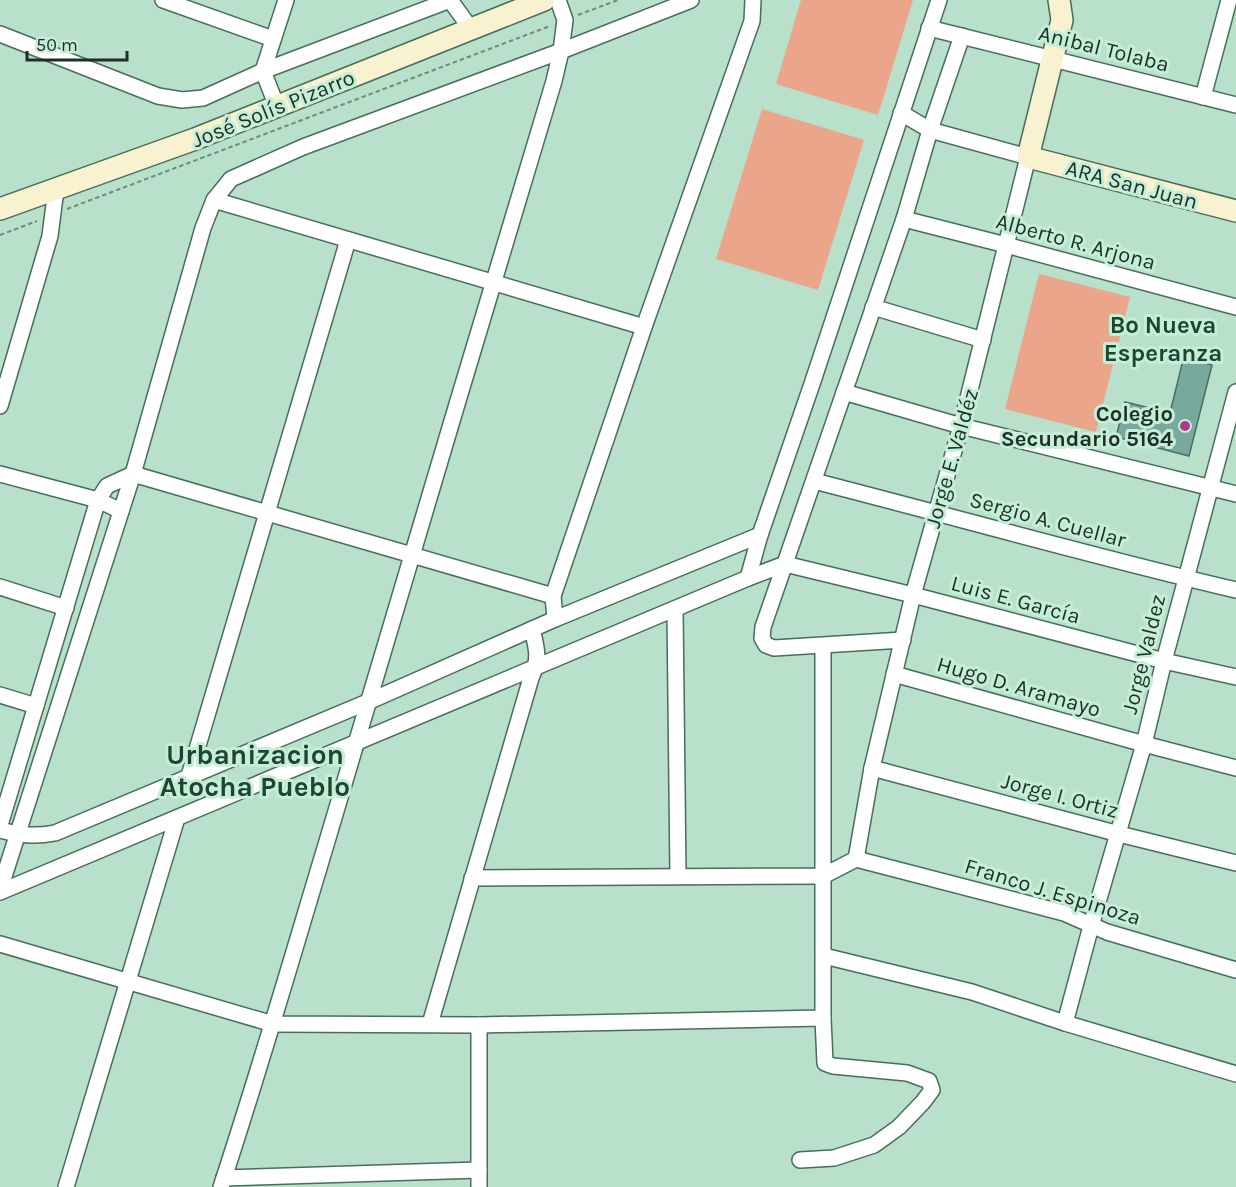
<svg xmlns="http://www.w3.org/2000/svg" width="1236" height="1187" font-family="Karla,sans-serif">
<rect width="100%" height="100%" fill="#b8e0ca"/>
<g fill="#eba58b">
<path d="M801,0H913L878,115L776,84Z"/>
<path d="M762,109L864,140L818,290L716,259Z"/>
<path d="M1039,274L1130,297L1096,432L1005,409Z"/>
</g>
<path fill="#79a89e" stroke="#447269" stroke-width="1.5" d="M1186,348L1207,353L1204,363L1212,365L1189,456L1116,437L1125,402L1170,413Z"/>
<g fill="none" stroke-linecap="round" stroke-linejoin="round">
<defs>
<g id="street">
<path d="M163,0L273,39"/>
<path d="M450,0L471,29"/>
<path d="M929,28L1236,105"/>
<path d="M0,34L158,96L182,100L203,98L263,71L450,0"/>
<path d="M1203,97L1229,0"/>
<path d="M277,107L263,71L286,0"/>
<path d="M214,200L644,327"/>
<path d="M904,219L1006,245L1236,307"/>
<path d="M873,307L983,340"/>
<path d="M844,392L961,426L1236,494"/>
<path d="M0,406L50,236L56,189"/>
<path d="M0,474L98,500L121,511"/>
<path d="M814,481C955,517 1095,557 1236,590"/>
<path d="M748,578L760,535L813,381L939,0"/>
<path d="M0,587L66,608"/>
<path d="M675,609L678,876"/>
<path d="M555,619L553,596L644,327L752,21L753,0"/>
<path d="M903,640L774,648L766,645L762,638L763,627L904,219L930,130L962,36"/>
<path d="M894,674L1144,744L1236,768"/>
<path d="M0,695L36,706"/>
<path d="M872,768L1119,834L1236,863"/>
<path d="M189,776L348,240"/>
<path d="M0,825L98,500L107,486L133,474L553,596"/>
<path d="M0,830C20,835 34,837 55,833L370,701L555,619L760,535"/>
<path d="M856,859L872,768L913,595L961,426L1028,157L930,130L901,113"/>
<path d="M856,859L1064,913L1107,932L1236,970"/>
<path d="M472,878L823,876L856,859"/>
<path d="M0,889L133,474L203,228L214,200L231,179L303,147L561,51L691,0"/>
<path d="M0,892L748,578L785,564L913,595L1164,661L1236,677"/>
<path d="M0,944L273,1024L479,1025L823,1018V646"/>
<path d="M824,956L972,992L1065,1023L1236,1074"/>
<path d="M1065,1023L1091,926L1144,744L1164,661L1236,392"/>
<path d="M430,1024L531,678C540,659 537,649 532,629"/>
<path d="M479,1025V1187"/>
<path d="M800,1160L834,1158L874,1145L899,1127L923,1102L932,1090L929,1081L907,1073L833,1066L825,1063L823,1018"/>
<path d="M224,1178L479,1170"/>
<path d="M66,1187L177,818"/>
<path d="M221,1187C258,1075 291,961 325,848C402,593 476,336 554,81L561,51L565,20L558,0"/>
</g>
<g id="secondary">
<path d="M1059,0L1062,20L1028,157L1236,211"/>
<path d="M0,209L195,139L544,0"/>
</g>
</defs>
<use href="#street" stroke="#486d5a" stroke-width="18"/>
<use href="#secondary" stroke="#486d5a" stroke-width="24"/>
<g stroke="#6e8b7b" stroke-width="2" stroke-dasharray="4.5 3" stroke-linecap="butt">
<path d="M578,15L618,0"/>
<path d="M67,209L550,26"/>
<path d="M0,235L37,221"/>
</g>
<use href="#street" stroke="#fff" stroke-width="15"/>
<use href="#secondary" stroke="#f8f2d0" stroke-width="21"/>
</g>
<circle fill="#b03990" stroke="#c5eed7" stroke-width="2" cx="1185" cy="426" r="6"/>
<g text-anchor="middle" stroke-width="6" stroke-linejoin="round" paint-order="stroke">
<g font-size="22" fill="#1f2f26" stroke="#c5eed7">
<text transform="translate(1104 48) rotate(14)" y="8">Anibal Tolaba</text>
<text transform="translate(273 108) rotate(-22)" y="8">José Solís Pizarro</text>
<text transform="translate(1132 184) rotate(15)" y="8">ARA San Juan</text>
<text transform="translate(1076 241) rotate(15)" y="8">Alberto R. Arjona</text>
<text transform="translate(951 458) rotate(-74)" y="8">Jorge E. Valdéz</text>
<text transform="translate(1048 519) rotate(15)" y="8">Sergio A. Cuellar</text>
<text transform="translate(1016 599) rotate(15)" y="8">Luis E. García</text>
<text transform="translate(1143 654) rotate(-76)" y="8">Jorge Valdez</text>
<text transform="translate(1019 686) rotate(16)" y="8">Hugo D. Aramayo</text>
<text transform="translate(1060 795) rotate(15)" y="8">Jorge I. Ortiz</text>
<text transform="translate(1053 891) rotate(17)" y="8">Franco J. Espinoza</text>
</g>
<g font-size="22" font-weight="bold" fill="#1f2f26" stroke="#c5eed7" text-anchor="end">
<text x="1173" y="421">Colegio<tspan x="1173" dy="25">Secundario 5164</tspan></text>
</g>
<g font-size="24" font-weight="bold" fill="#1f4432" stroke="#c5eed7">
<text x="1163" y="333">Bº Nueva<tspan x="1163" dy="28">Esperanza</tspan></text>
</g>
<g font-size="28" font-weight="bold" fill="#1f4432" stroke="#c5eed7">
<text x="255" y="764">Urbanizacion<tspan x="255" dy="32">Atocha Pueblo</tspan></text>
</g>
</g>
<path d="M27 51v9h100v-9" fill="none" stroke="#1f2f26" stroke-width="3"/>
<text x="36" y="51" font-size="18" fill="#1f2f26" stroke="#c5eed7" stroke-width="4.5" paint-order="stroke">50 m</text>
</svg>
